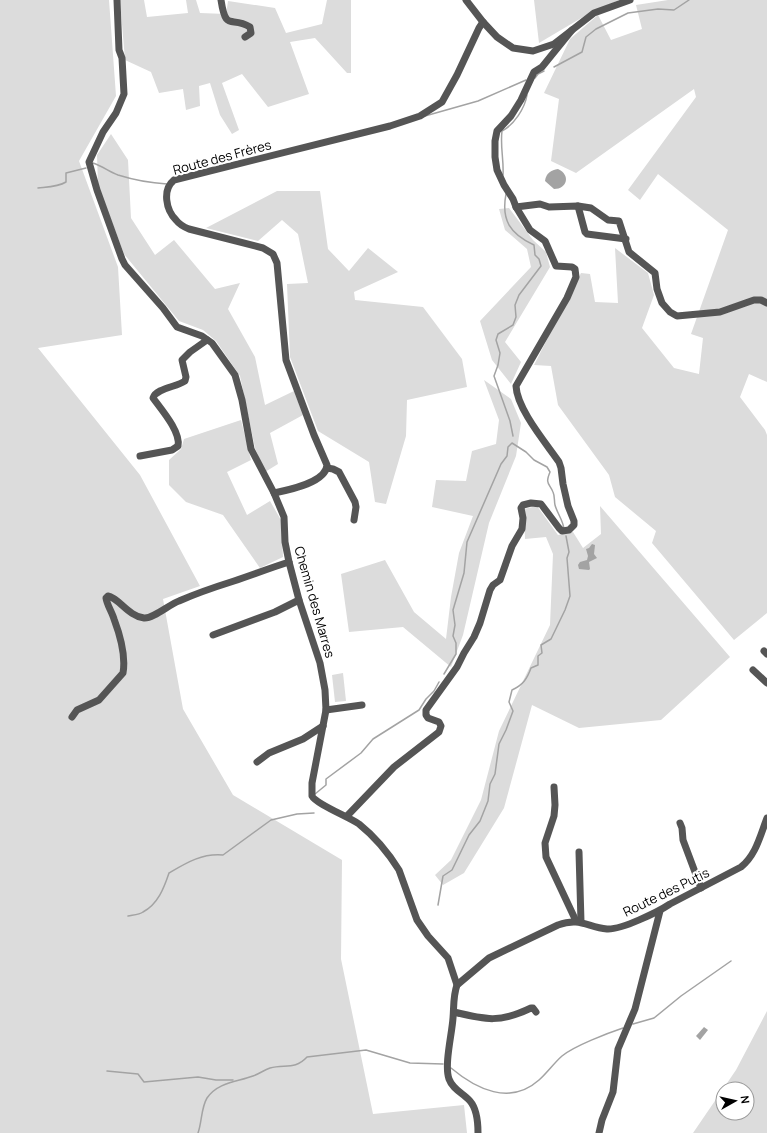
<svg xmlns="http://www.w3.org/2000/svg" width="767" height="1133" font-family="Manrope,sans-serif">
<rect width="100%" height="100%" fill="#fff"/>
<g fill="#dcdcdc" fill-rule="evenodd">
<path d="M0,0H109L116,96L79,161L118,267L122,335L38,348L140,475L200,586L163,599L183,709L233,795L342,860L341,959L373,1114L464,1105L467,1133H0Z"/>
<path d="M120,0H144L147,17L188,13L186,0H196L200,13L226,14L228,1L275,8L286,33L322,24L327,0H351V73H347L315,38L290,42L309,94L268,107L242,74L222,83L239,130L232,134L220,115L210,83L199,86L200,106L186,110L183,89L159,93L151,72L125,60Z"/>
<path d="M534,0H619L588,14L539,43Z"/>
<path d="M668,0H767V382L749,374L740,397L765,430L767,435V613L734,640L652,543L656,531L615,497L609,475L558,405L551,366L534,365L581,273L590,274L595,302L618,303L615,248L648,273L654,295L642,328L674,368L699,374L703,338L691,334L728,230L658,174L640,200L628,190L696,97L694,89L576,173L551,161L559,99L544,93L570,39L598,15L611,40L642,29L636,5Z"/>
<path d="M111,134L128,160L131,218L155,255L174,240L215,289L240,283L228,309L255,357L265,405L294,391L303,415L270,433L278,464L265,472L255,448L240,376L216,341L203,330L179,321L124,254L98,185L97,155Z"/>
<path d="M277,191H320L328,249L349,271L368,248L398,272L354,292L355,300L423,307L462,359L467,387L407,400L406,436L386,504L375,502L369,462L318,431L290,357L287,284L308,283L298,234L282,220L258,241L206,228Z"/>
<path d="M509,208L533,240L546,252L550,267L505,342L521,362L511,384L492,360L480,321L531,267L527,249L505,230L499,209Z"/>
<path d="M484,380L511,399L521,423L516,456L489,523L463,635L451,667L403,627L349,632L341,574L385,560L414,612L446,639L451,597L459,553L473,516L432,507L436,480L466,481L472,451L496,444L499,420Z"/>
<path d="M241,420L251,460L227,472L247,515L270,501L281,520L283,557L260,568L223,515L186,502L169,485V460L181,449L184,439Z"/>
<path d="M537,506L558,535L573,532L583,548L601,534L600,506L730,657L661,720L579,728L532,705L504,808L464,873L443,885L435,875L451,860L481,800L499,731L550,625L553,554L546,537L525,539L524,509Z"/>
<path d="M343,673L346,701L335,702L332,675Z"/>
<path d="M767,1011V1133H693L736,1070ZM723,1089H747V1113H723Z"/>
</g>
<g fill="#a3a3a3">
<path d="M558,169C571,175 567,189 554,189L545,181C546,173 551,170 558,169Z"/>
<path d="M592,544L595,545L594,554L597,558L589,562L590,569L589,570L579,569L578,565L580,562L587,560L588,556L586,549L589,548Z"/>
<path d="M704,1027L708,1030L700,1040L696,1036Z"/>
</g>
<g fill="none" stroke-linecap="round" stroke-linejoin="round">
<g stroke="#a3a3a3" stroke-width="1.5">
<path d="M554,67L582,52L586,37L596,29L628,13L658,9L674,10L689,0"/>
<path d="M535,78L538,74L544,71"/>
<path d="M425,116L478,101L526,80"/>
<path d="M93,163C102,166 110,172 118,175C134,180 151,183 167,184"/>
<path d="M503,175C504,160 500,146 502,131C514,125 525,108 527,95"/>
<path d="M38,188C47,187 58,187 66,182V173L86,168"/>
<path d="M506,194C501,220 510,234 534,245L535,255L539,259L541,266L519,295L515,305L516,317L513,325L498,334L496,340L500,353L498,365L494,376L510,421L513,436"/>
<path d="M444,674L456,654V643L453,636L455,625L453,610L464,573L467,542L501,464L507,456L508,447L512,443L526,452L534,460L547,467L550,472C545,484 549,483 553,492C555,496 554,501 555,505C557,513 563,520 564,529"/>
<path d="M315,794L326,785V779L361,753L373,739L419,710L426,699L434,691L439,682"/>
<path d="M438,905L443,876L452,870L469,835L480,821L488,801L490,784L495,774L499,744L506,730L513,711L509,702L512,690C523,685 527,679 531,668L538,665V656L542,653L541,645L551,639L565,610L570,596L567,558L569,552L566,536"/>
<path d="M128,916C132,915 139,915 143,912C158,904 164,888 169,873C186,863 202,853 223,855L271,820L297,814L314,813"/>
<path d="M633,1024L654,1018L681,996L731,961"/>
<path d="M451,1068C476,1089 510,1106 539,1080C547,1073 554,1063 562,1056C574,1046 608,1033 623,1028"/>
<path d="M107,1071L138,1074L144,1082L198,1077L216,1080H233"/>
<path d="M198,1133C202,1122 201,1108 207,1098C218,1082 237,1082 253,1076C259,1074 264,1070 270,1068C285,1064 295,1070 307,1057L366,1050L410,1063L443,1064"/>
</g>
<g stroke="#555" stroke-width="7">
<path d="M117,0L119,50L122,58L124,94L116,113L103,132L89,162L97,190L122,259L125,265L163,308L177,327L202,336L212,343L235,375L242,400L251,449L274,493L284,517L285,542L289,562L299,600L320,663L325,690L326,710L312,783V796C316,804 349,817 359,824C374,836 389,854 399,870L417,920L428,936L448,958L457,985"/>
<path d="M221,0C226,33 231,15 250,27L251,33L245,37"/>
<path d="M466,0L483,22L497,37L513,48L533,51L554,44L594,13L630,0"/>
<path d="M578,206L585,232L587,234L626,239"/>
<path d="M516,207L540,204L549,207L578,206L591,208L608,220L619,221L629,252L655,273L657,289L662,303L670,312L677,316L720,312L754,300H761L767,303"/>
<path d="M140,456L172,450L178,446C181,432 161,409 153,398C156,388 177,387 185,381L186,377L182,360L190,352L207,340"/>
<path d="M327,468L333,469L339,472L355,502L356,507L354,520"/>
<path d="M274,493C288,490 326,483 327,465L314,435L286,360L277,263L273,254L263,248L189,229C184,227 179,224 176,220C166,210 162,190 174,180L390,126L420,116L442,102L457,75L479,28L483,22"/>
<path d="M213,635L275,612L299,600"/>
<path d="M764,651L767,654"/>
<path d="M753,670L767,683"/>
<path d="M326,710L362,705"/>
<path d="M72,717L77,710L99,700L123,673C126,656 120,635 114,619C112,612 107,605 106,598L108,596C119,598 128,616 144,618C153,619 170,604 179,601C197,593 215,587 234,581C252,575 270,568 289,562"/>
<path d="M257,762L269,753L303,739L323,726"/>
<path d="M554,787L555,805L554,816L545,843L546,857L576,921"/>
<path d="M347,816L394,767L439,732L441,726L439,722L428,718L426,715V710L457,667L464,653L474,637L480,623L490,590L493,585L500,580L512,546L522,529L523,518L521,508L523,505L531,503L541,504L559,528L562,531L569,530L574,525V521L568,506L563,484L561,468L559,462C546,443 517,409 516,386L567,298L576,277L575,269L572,267L556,266L545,241L530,230L516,207L513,199L504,185L497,170L495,157V141L497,131L511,116L521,100L534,72L542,67L572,30"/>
<path d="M680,823L682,828L683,840L701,888"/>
<path d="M579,852L581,922"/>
<path d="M454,1012C486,1020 500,1023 531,1008H533L536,1012"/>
<path d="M478,1133C478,1122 477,1109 470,1101C463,1093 453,1090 449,1079C444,1065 452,1034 453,1018C454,1007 453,996 457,985L489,958L558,925C580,917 587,927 607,929C621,930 658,912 670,904L741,867C756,855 760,836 767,818"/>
<path d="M599,1133L602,1120L613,1092L618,1049L635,1009L660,911"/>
</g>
</g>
<g text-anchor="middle" stroke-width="4" stroke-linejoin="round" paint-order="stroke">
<g font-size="13" fill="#000" stroke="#fff">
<text transform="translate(222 157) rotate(-15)" y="5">Route des Frères</text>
<text transform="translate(315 602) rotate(74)" y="5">Chemin des Marres</text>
<text transform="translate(666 892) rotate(-26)" y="5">Route des Putis</text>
</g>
</g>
<g transform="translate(735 1101) rotate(82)"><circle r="19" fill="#ffffff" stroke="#999999"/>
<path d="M0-3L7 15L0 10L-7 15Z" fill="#000000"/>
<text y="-6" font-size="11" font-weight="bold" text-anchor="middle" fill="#000000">N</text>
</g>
</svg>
